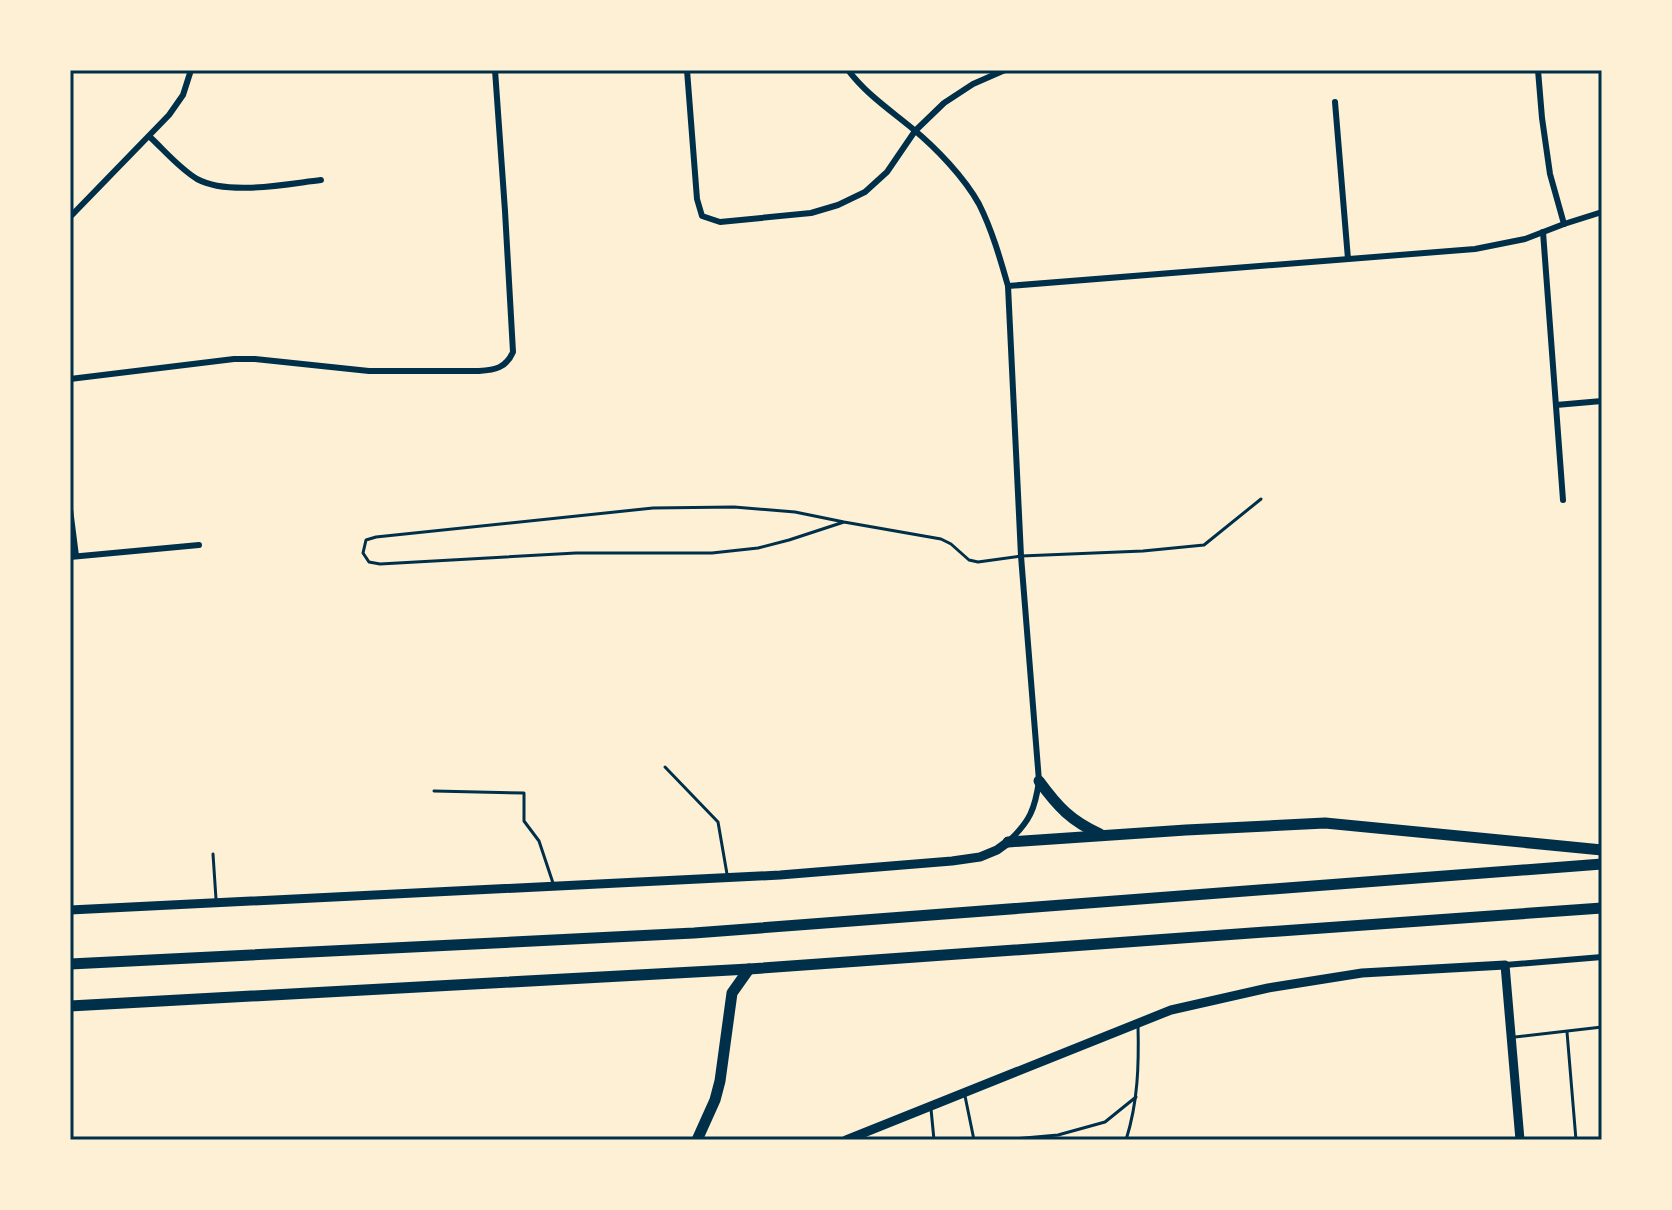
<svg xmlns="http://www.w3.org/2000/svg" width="1672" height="1210" font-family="'Space Grotesk',sans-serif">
<rect width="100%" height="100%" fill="#fdf0d5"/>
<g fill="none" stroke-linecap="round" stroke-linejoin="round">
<g stroke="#003049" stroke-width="3">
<path d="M844,522L789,540L758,548L712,553H576L380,564L369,562L363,553L366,540L376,537L653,508L734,507L795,512L844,522L941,539L951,544L969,560L978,562L1021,556L1143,551L1204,545L1261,499"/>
<path d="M665,767L718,822L727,874"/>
<path d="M434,791L524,793V821L539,841L553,883"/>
<path d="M213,854L216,899"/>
<path d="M1601,1028L1602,1040"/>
<path d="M1567,1032L1576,1140"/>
<path d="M1515,1037L1602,1027"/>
<path d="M965,1096L974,1140"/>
<path d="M931,1109L934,1140"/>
<path d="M1002,1140L1058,1135L1105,1122L1136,1097"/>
<path d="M1126,1140C1138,1102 1139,1065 1138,1025"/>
</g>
<g stroke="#003049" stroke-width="6">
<path d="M687,70L697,199L702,216L720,222L811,213L838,205L865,192L887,172L915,131L944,103L973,84L1005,70"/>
<path d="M848,70C866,94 890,110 913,129C936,148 964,177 979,204C992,230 1000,258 1008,286L1021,556L1039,781C1035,809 1030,821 1009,841"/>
<path d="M1538,70L1542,118L1550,174L1564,224"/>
<path d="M1335,102L1348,259"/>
<path d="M150,137C165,151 179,168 197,179C229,196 286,184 321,180"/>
<path d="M70,217L169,115L183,95L191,70"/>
<path d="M1543,232L1563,500"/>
<path d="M1008,286L1475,249L1525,239L1564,224L1602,212"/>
<path d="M70,379L234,359H255L369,371H479C495,370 506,368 513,352L505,211L495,70"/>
<path d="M1556,405L1602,401"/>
<path d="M70,509L76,556"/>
<path d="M70,557L199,545"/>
<path d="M1505,965L1602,957"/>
</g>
<g stroke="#003049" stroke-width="9">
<path d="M70,910L780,875L952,861L980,857L997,850L1008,842"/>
<path d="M846,1140L1171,1010L1268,988L1362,973L1505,965L1520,1140"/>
</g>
<g stroke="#003049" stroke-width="11">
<path d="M1039,781C1058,807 1071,821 1100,834"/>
<path d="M1008,842L1186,830L1325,823L1602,850"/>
<path d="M70,964L694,933L1602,864"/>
<path d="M70,1006L749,969L1602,908"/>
<path d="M697,1140L715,1100L720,1081L732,993L749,969"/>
</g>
</g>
<rect width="1672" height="1210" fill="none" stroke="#fdf0d5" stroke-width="144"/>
<rect x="72" y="72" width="1528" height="1066" fill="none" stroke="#003049" stroke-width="3"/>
</svg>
